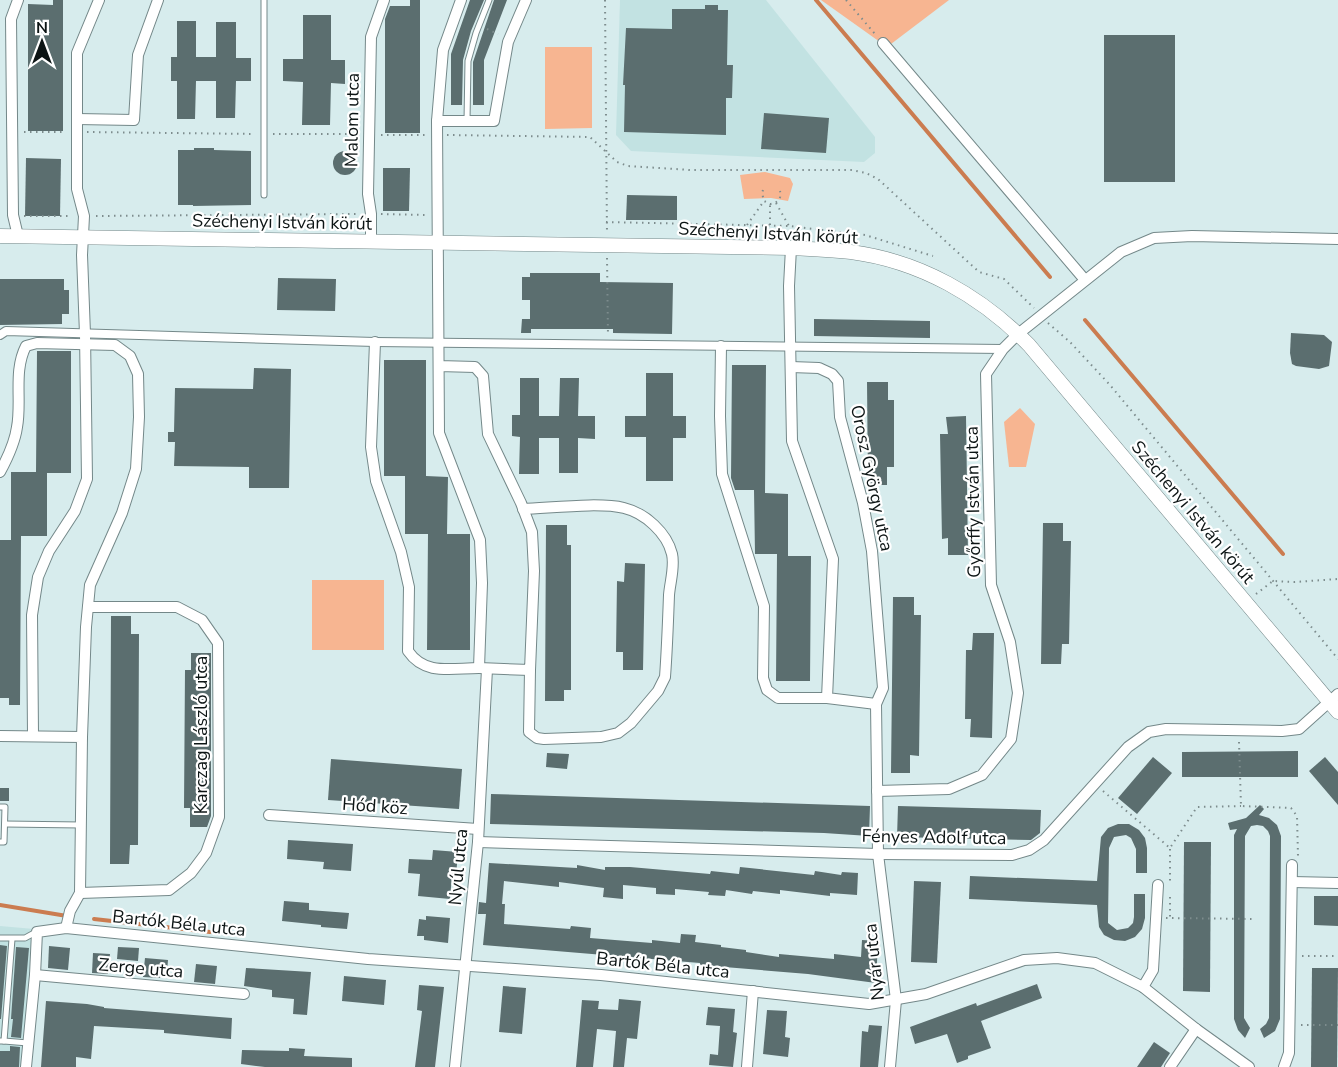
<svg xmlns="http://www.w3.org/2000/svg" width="1338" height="1067" font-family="'Nunito Sans',sans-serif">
<rect width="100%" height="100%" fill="#d7eced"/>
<g fill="#c2e2e2">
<path d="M620,0H766L875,137V153L864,162L631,151L616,135Z"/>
<path d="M0,926L34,929L23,1067H0Z"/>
</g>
<g fill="#f7b591">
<path d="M821,0H949L887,47Z"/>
<path d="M545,47H592V128L545,129Z"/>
<path d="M765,172L790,178L793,184L788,201L771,198L744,199L740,175Z"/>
<path d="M1020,408L1035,424L1026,467H1009L1004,422Z"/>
<rect x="312" y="580" width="72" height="70"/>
</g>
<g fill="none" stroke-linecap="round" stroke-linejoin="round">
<g stroke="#cb7c50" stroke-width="4">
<path d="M816,0L1050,277"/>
<path d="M1085,320L1283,554"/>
<path d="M0,905L67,916"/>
<path d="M94,919L210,932"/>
</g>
</g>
<g fill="#5b6e6f">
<path d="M53,0H63V131H28V4L53,5Z"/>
<path d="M410,0H420V133H385V19L390,6H410Z"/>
<path d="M470,0H484L471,31L463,60L462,105H451V54Z"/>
<path d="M494,0H507L484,60V105H473V62Z"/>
<path d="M705,5H718V10H728L727,65H733L732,98H726V135L624,132L625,85H623L626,28L672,29V9H705Z"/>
<path d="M303,15H331V60H345V84L331,83L330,125H302L303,82L283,81V59H303Z"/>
<path d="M177,21H196V57H216V22H236V58H251V81H236L235,118H216V81H196L195,119H177V81H171V57H177Z"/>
<rect x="1104" y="35" width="71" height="147"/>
<path d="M764,113L829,118L826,153L761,149Z"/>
<path d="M194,148H214V150L251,151V205L193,206V205H178V150H194Z"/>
<circle cx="345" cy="163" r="12"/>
<path d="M26,158L61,159L60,216H25Z"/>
<path d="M383,168H410L409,211H383Z"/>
<path d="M627,195L677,196V220H626Z"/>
<path d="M530,273H600V282L673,283L672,334L613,333V329H531V333H521L522,319H530V300H522V277H530Z"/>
<path d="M278,278L336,279L335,311L277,310Z"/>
<path d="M0,279H64V290H69V314H62V324L0,325Z"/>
<path d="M814,319L930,321V338L814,336Z"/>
<path d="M1291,333L1324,335L1332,342L1329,366L1319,369L1296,366L1292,364L1290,353Z"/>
<path d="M37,351H71V473H47V536H21L20,705H9V698H0V540H11V472H36Z"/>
<path d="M384,360H426V476L448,477L447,534H470V650H427L428,534H405V476H384Z"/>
<path d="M732,365H766L765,493L788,494V556H811L810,681H776L777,554H755L754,490H735L731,478Z"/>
<path d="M254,368L291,369L289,488H249V467L174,466L175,442H168V432H174L175,388L253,389Z"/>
<path d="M646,373H673V416H686V438H673V481H646V437H625V416H646Z"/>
<path d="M520,378H539V416H559L560,378H579L578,416H595V439L578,438V473H559V438H539V474H519L520,437L512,436V415H520Z"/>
<path d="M867,382H888V400H894V467H887V485H868Z"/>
<path d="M966,416L968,555H948V538L942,539L940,434H948L946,417Z"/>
<path d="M1043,523H1063V541H1071L1069,644H1062L1061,664H1041Z"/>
<path d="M546,525H567V545H571V690H564V701H545Z"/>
<path d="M625,563L645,564L643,670H623V652H616L617,581L624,582Z"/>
<path d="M893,597H914V615H921L919,756L910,755V773H891Z"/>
<path d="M111,616H131V634H139L138,845H130L129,864H110Z"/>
<path d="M973,633H994L992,738L970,737L971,719H965L966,650H972Z"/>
<path d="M191,653H211V816L207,827H190V808H184L185,670H191Z"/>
<path d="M1298,751V777H1182V752Z"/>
<path d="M547,753L569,754L567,769L546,767Z"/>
<path d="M1153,757L1172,773L1137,814L1118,798Z"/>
<path d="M1325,757L1338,772V805L1309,771Z"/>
<path d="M331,759L462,769L459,809L328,800Z"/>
<rect x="0" y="788" width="9" height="13"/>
<path d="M491,794L870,806L869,836L824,833L490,824Z"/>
<path d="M1260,805L1264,809L1259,815L1269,818L1277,825L1281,836L1280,1019L1275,1031L1264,1038L1260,1029L1266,1024L1269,1018L1270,836L1268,831L1263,826L1257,825L1251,826L1245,836L1244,1018L1250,1028L1245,1038L1238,1030L1234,1019V835L1237,829L1230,830L1228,823L1246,818Z"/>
<path d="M898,806L1041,810L1040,833L1031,840L897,837Z"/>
<path d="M1118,824H1129L1139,830L1145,838L1147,848V873H1136V849L1131,838L1126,835L1114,837L1109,848L1108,923L1117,930L1128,928L1133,923L1134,917V894H1145V918L1142,929L1135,937L1125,941L1114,940L1104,935L1099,927L1097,905L969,899L970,876L1097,881L1101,837L1108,828Z"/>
<path d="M288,840L353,844L351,871L323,869L324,862L287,859Z"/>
<path d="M1184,842H1211L1210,992L1183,991Z"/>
<path d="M433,850L458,852L456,876L452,875L450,899L418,896L420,874L408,873L409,859L432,860Z"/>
<path d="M489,863L577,868V865L605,870V867H630L710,874L711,871L739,874L740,867L814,875L815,871L841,875L842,872L858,873L857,895L830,893V896L780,890V894L753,891L752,894L726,890L725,896L708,895L709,892L675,889V895L656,894V888L623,885V899L603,897L604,888L559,882V887L504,881L502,904H505L504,924L570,929L571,926L591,928L590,938L652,943V940L680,943L681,934L696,935L695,942L721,945V947L746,950V952L779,957V954L834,959V954L861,957L862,940L878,941L876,983L808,974L700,965V963L483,945L486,914H478L479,902L486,903Z"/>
<path d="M914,881L941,882L937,963L911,962Z"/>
<path d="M1314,896H1338V926L1314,925Z"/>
<path d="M284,901L309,903V910L349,913L347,929L321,927V925L282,921Z"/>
<path d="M426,916L450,918L448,943L424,940V936H417L419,919L426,920Z"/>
<path d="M0,945L7,946L1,1019H0Z"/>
<path d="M49,946L70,948L68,970L48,968Z"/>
<path d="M16,947L29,948L21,1038L11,1037L13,1019H11Z"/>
<path d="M118,947L139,948L138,961L117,959Z"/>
<path d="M93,953L110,954L108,974L92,973Z"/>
<path d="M145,958L168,960L167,972H161L160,978L143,977Z"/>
<path d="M196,964L217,966L215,984L194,982Z"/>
<path d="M246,968L311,972L307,1015L293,1014L294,999L272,997V990L244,986Z"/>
<path d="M1312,968H1338L1337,1067H1311Z"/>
<path d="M344,976L386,980L384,1005L342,1001Z"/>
<path d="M1037,984L1042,998L981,1021L991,1048L968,1056V1059L957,1063L947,1034L915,1044L910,1027L976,1003L977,1006Z"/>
<path d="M419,985L444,987L435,1067H415L422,1011L417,1010Z"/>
<path d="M503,986L526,988L522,1034L499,1032Z"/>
<path d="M619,999L641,1001L637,1039L627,1038L624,1067H613L616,1031L597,1029L593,1067H576L582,1000L599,1001L598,1009L618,1010Z"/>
<path d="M46,1001L87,1004L104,1007V1008L232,1018L231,1039L164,1033V1030L94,1026L91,1059L76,1057V1067H41Z"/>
<path d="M708,1007L735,1009L733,1032L737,1033L733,1067L709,1065L710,1054L718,1055L720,1026L706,1025Z"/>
<path d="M767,1010L787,1011L785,1037L790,1038L788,1057L763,1054Z"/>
<path d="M869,1025L882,1026L878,1067H860L862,1031L868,1032Z"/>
<path d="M1154,1042L1170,1053L1161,1067H1137Z"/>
<path d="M10,1046L20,1047L19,1067H0V1051H10Z"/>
<path d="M289,1048L305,1049L304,1056L352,1058V1067H265L241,1064L242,1050L289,1051Z"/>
</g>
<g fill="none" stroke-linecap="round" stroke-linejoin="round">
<defs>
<g id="service">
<path d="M264,0V195"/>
<path d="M467,121L468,61L476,33L489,0"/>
<path d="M0,807H5L4,842H0"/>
<path d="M5,824L81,825"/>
<path d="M0,938H25L36,932"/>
<path d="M0,1041H4L12,939"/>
<path d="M4,1041L28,1043"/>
</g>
<path id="pedestrian" d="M0,335L6,331L375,342L1003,349"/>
<g id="minor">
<path d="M18,0L11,19L13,215L18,236"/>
<path d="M883,43L1085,280"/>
<path d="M77,119L134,120L138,55L158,0"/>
<path d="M437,121H494L508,42L526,0"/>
<path d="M371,242V214L368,194L371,37L384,0"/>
<path d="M791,248L789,286L792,441L833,559L827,698L876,704"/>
<path d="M375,342L371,447L376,481L401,552L409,587L408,651C425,676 452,668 479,668"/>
<path d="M721,346L720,416L722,474L764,606L763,678L767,690L778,698H827"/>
<path d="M439,366L475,367L483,376L488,434L521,503L532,532L534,571L530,670L479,668L482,583L480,540L439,433L437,121L443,50L461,0"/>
<path d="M791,367L819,368L832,374L838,381L840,417L863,503L872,551L883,688L876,704L878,854L896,1000L890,1067"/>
<path d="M0,472C7,459 15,442 17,427C22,401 13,371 26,346L37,343L115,345L130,356L138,374L139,417L136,469L122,513L90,585L86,627L82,737"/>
<path d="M523,509C551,508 599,502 624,508C645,513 667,533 672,554C675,567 670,582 669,595C668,623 667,650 665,677L658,691L631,723L618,733L601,737L544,739L537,738L529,732L530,670"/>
<path d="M33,735L32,615L38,577L49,551L75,511L87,479L85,334L82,255L84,216L77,189V53L99,0"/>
<path d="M0,736L82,737L80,893L70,911L66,928"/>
<path d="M877,791L949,789L982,775L1011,739L1018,693L1010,642L991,585L986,374L1003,349L1018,334L1121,252L1154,238L1192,236L1338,239"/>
<path d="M269,815L478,829"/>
<path d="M478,842L878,854L1012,855L1029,850L1044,840L1128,747L1149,732L1166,729L1282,731L1299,729L1338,694"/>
<path d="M1292,882L1338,883"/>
<path d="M80,893L169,890L191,873L206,853L219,817L218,643L202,620L177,607H88"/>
<path d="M35,975L244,994"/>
<path d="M1143,987L1153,970L1158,885"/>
<path d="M26,1067L35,975L37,932L66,928L368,959L601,975L869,1004L926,994L1024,960L1057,958L1095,963L1143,987L1196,1029L1249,1067"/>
<path d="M455,1067L478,842L487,669"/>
<path d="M747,1067L753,991"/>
<path d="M1170,1067L1196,1029"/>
<path d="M1284,1067L1289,1053L1292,865"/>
</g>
<path id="tertiary" d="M0,236L791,248C811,249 831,250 851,252C920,261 981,296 1029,345L1338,712"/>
</defs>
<use href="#service" stroke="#748889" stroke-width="7"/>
<use href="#pedestrian" stroke="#748889" stroke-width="10"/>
<use href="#minor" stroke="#748889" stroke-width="12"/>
<use href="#tertiary" stroke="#748889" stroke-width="15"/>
<g stroke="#7d8c8d" stroke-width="2" stroke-dasharray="1.5 4.5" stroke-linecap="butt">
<path d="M605,0L607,234"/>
<path d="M846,0L875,34"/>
<path d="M487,29L498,34"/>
<path d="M24,132H66"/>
<path d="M87,132L255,134"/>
<path d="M273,134H357"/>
<path d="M381,135H426"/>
<path d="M447,135L590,137L617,162L628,166L690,170H852L866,173L878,179L979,272L1004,279L1034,308"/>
<path d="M763,190L762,193L764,201L770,204C778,203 782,198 780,191"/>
<path d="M776,203L789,226"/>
<path d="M381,214L426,215"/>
<path d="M24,216H72"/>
<path d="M96,216L360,214"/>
<path d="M606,222L789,226L865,235L933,256"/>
<path d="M747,225L764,201"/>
<path d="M770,225V204"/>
<path d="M607,258L608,336"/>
<path d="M1048,323L1070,342L1110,385L1338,659"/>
<path d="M1256,594L1273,581L1295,582L1338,579"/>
<path d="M1239,742L1241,806L1291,808L1297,816L1298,856"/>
<path d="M1103,791L1170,848L1197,807L1241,806"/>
<path d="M1170,849V882"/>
<path d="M1170,897V918"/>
<path d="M1166,918L1256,919"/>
<path d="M1302,956H1338"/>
<path d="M1301,1025H1338"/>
</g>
<use href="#service" stroke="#fff" stroke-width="5"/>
<use href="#pedestrian" stroke="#fff" stroke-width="8"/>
<use href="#minor" stroke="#fff" stroke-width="10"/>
<use href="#tertiary" stroke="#fff" stroke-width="14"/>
</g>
<g text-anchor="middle" stroke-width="4.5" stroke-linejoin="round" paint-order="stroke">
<g font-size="18" fill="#0c1414" stroke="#fff">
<text transform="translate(352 120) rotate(-89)" y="6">Malom utca</text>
<text transform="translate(282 222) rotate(1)" y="6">Széchenyi István körút</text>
<text transform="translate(768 233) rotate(3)" y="6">Széchenyi István körút</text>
<text transform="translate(872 478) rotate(78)" y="6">Orosz György utca</text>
<text transform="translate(973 502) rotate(-91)" y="6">Győrffy István utca</text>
<text transform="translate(1193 512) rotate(50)" y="6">Széchenyi István körút</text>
<text transform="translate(201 735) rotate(-90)" y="6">Karczag László utca</text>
<text transform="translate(375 806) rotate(4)" y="6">Hód köz</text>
<text transform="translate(934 837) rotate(1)" y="6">Fényes Adolf utca</text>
<text transform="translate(458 867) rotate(-85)" y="6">Nyúl utca</text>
<text transform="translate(179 923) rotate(6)" y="6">Bartók Béla utca</text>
<text transform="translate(874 962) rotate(-96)" y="6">Nyár utca</text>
<text transform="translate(663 965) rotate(6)" y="6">Bartók Béla utca</text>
<text transform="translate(141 968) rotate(5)" y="6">Zerge utca</text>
</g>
</g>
<g transform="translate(42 42)" stroke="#ffffff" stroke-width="4.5" paint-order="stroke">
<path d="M0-4.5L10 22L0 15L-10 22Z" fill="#0c1414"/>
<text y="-9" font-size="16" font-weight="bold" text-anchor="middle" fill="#0c1414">N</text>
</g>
</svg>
